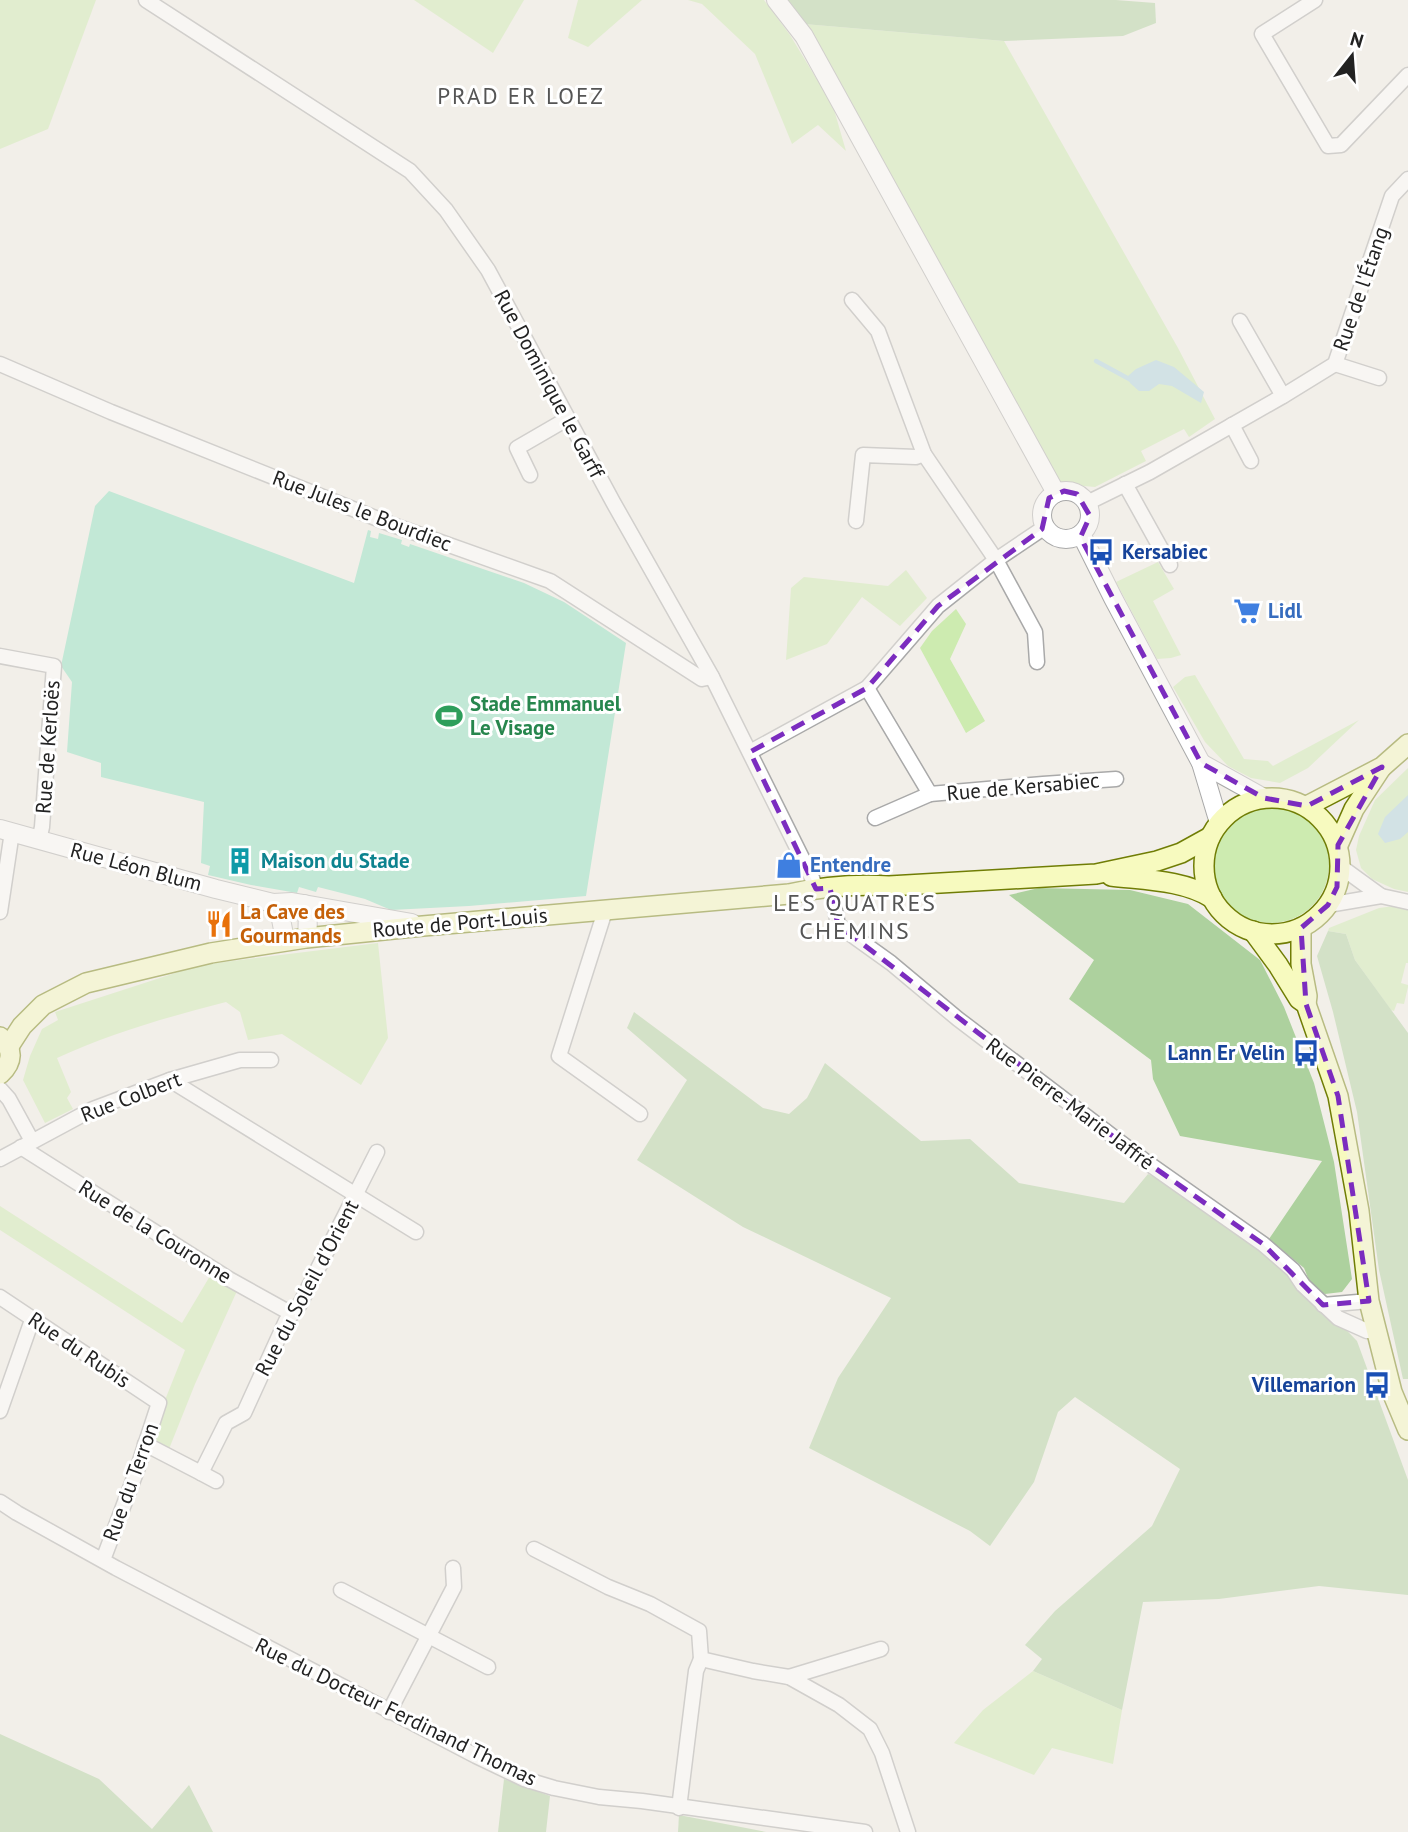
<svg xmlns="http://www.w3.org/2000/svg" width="1408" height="1832" font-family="'PT Sans',sans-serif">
<rect width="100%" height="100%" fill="#f2efe9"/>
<g fill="#cdebb0">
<path d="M0,0H96L48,129L0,149Z"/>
<path d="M414,0H524L493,53Z"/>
<path d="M578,0H642L588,47L568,38Z"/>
<path d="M688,0H764L790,35L833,106L846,151L818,125L792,144L755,54L702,4Z"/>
<path d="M804,24L1004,41L1178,348L1215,419L1189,437L1184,429L1141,451L1146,461L1095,487L1061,484Z"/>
<path d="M1158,562L1174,589L1153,601L1181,655L1171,658L1157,659L1116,582Z"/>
<path d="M906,570L927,598L900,626L862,597L827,644L786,660L791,588L804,577L888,586Z"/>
<path d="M956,609L966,624L950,659L985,721L966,733L920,648L932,631Z"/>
<path d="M1195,675L1244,759L1268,761L1273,766L1359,720L1308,768L1280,783L1251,778L1228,766L1205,742L1173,687L1185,677Z"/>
<path d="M1408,768V892L1394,889L1372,879L1361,868L1356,850L1359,836L1375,800Z"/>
<circle cx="1271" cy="865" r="58"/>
<path d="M1394,906L1408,910V963H1406L1401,983L1408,985V987L1404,1004L1397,1003L1394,1011L1391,1010L1355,960L1346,934L1328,931L1329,928L1379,908Z"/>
<path d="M378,943L388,1038L361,1085L282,1034L248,1040L240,1012L226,1002C168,1017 111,1033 57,1058L71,1092L67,1098L73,1109L45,1123L23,1080L30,1056L42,1029L58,1020L55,1012L200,965Z"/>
<path d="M0,1206L182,1323L210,1276L237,1291L195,1384L169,1449C157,1443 154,1444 153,1430L185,1350L0,1230Z"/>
<path d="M1033,1671L1122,1710L1113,1764L1052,1748L1034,1775L954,1743L983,1710Z"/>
</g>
<g fill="#add19e">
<path d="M786,0H1116L1155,3L1156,23L1123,36L1004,41L804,24Z"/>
<path d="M1039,888L1130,890L1188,904L1260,960L1284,1007L1314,1083L1334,1162L1352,1279L1342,1292L1325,1294L1312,1288L1304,1268L1269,1239L1322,1161L1180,1136L1153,1079L1151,1060L1069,999L1094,960L1009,895Z"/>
<path d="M1328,931L1346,934L1355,960L1408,1033V1379H1403L1379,1270L1357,1112L1333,1012L1317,956Z"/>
<path d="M634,1012L763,1108L789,1114L807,1098L825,1063L921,1141L970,1139L1019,1183L1124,1203L1148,1174L1195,1196L1263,1244L1357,1341L1408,1480V1595L1319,1586L1219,1599L1143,1602L1122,1710L1033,1671L1042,1659L1025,1645L1055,1611L1152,1526L1180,1469L1075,1397L1058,1412L1034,1482L990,1546L970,1531L809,1448L838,1378L891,1298L743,1227L637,1160L687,1080L627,1028Z"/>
<path d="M0,1734L99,1779L152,1829L189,1785L213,1832H0Z"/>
<path d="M504,1779L550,1796L546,1832H498Z"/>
<path d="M679,1815L766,1832H678Z"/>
</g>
<path fill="#88e0be" d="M109,491L354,583L368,530L371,531L370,537L378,539L379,533L402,540L401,544L409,547L410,544L524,583L564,602L626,643L586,896L469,906L391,910L365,899L318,887L316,892L299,887L297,893L251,885L208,875L210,866L201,863L204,802L101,777V763L67,752L72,682L61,666L95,506Z"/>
<g fill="#aad3df">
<path d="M1156,360L1174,367L1204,392L1201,403L1172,386L1159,384L1149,391H1139L1130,383L1128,376L1136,369Z"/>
<path d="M1408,795V832L1400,839L1385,843L1378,834L1385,817Z"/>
</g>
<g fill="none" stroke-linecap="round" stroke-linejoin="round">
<path stroke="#aad3df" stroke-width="4.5" d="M1096,361L1131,380"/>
<defs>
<g id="minor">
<path d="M146,0L410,171L446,210L488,270L613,502L712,677L812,878L816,889"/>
<path d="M1315,0L1262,34L1328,146L1341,145L1408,75"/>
<path d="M852,300L878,331L924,454L996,560L1035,632L1037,662"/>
<path d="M1240,321L1283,396"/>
<path d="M0,364L111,412L393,525L550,581L702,679L712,677"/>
<path d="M1335,364L1379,378"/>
<path d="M1232,425L1251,461"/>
<path d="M530,475L517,448L567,419"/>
<path d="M1125,484L1170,565"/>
<path d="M1087,503L1150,472L1283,396L1335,364L1392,196L1408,179"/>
<path d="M856,521L863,455L916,457L924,454"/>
<path d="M0,656L54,666L42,827L39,840"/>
<path d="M867,688L930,794L1043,784L1116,779"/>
<path d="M750,752L867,688L938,606L996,560L1045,527"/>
<path d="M875,818L930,794"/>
<path d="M1341,867L1381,896"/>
<path d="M832,894L838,925L891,963L958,1019L1145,1161L1263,1244L1293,1270L1303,1285L1338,1318L1367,1331H1376"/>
<path d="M1328,905L1381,896L1408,902"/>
<path d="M605,911L559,1056L640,1114"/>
<path d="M0,912L12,832"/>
<path d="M170,1080L416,1232"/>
<path d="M0,1089L9,1099L32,1141"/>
<path d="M21,1147L229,1279L292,1314"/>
<path d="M0,1159L93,1109L170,1080L240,1060H271"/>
<path d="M0,1297L159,1403L137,1470L103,1560"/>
<path d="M1323,1305L1369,1301"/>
<path d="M0,1411L32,1320"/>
<path d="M145,1444L201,1473L226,1423L244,1413L286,1321L300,1304L377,1152"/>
<path d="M201,1473L216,1481"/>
<path d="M0,1502L17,1513L116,1568L476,1756L524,1779L554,1788L599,1797L642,1801L865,1832"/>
<path d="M534,1549L608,1587L650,1604L699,1631L701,1659L753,1671L789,1677L839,1705L870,1729L882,1753L908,1832"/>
<path d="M341,1590L488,1667"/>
<path d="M789,1677L881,1649"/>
<path d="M389,1712L454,1587L453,1568"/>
<path d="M679,1808L696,1671L701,1659"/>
</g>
<g id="tertiary">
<path d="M776,0L804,36L1056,493"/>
<circle cx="1066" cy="515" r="24"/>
<path d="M1081,534L1113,598L1201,763L1219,823"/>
<path d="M1201,763L1264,798"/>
<path d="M0,829L216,889L273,903L292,902L412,923"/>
<path d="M273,903L280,914L285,940"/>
<path d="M304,904C308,916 309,925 306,938"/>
</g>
<g id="secondary">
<circle cx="1272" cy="866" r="68"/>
<path d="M1307,806L1382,767L1408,744"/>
<path d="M1338,845L1354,809L1381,768"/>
<path d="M1111,876C1144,880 1184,880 1212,898"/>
<path d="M1301,928V964L1307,996L1306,1004"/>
<path d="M1253,931L1278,965L1299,999L1306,1004L1338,1096L1359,1211L1369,1301L1392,1392L1408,1430"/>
<path d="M0,1037C14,1049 13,1062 0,1074"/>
<path d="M9,1046L22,1026L43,1005L86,983L211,953L306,938L423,926L789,894C821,887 856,884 889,886L1096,874L1157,861L1181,853L1210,837"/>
</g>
</defs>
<use href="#minor" stroke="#a9a9a9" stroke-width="17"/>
<use href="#tertiary" stroke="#a9a9a9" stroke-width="20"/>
<use href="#secondary" stroke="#707d05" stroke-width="22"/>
<use href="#minor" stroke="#fff" stroke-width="14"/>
<use href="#tertiary" stroke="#fff" stroke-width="18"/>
<use href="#secondary" stroke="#f7fabf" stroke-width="19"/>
</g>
<path d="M0 0H1408V1832H0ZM1064,491L1077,494L1090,516L1081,536L1084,544L1201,763L1264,798L1307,806L1382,767L1338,845L1337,887L1328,905L1301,928L1306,1004L1338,1096L1369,1301L1323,1305L1263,1244L1145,1161L838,925L830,888L816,889L750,752L867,688L938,606L1042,529L1049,498Z" fill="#f2efe9" fill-opacity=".55" fill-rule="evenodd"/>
<path fill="none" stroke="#7b2cbf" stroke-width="5" stroke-dasharray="14 9" stroke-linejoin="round" d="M1064,491L1077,494L1090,516L1081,536L1084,544L1201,763L1264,798L1307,806L1382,767L1338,845L1337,887L1328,905L1301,928L1306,1004L1338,1096L1369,1301L1323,1305L1263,1244L1145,1161L838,925L830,888L816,889L750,752L867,688L938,606L1042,529L1049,498Z"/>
<defs>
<symbol id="bus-bare" viewBox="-9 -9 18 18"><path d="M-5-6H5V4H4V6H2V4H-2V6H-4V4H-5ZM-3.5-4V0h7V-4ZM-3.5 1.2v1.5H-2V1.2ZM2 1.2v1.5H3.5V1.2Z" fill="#1a4fb4" stroke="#fff" stroke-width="2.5" paint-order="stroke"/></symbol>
<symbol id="supermarket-bare" viewBox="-9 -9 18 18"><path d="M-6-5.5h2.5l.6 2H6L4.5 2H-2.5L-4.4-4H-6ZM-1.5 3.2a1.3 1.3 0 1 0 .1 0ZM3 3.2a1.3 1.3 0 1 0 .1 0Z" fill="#3f7fe0" stroke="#fff" stroke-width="2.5" paint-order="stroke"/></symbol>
<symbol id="stadium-bare" viewBox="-9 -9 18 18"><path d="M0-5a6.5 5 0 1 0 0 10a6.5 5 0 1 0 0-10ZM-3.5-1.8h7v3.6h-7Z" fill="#2e9e5b" stroke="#fff" stroke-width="2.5" paint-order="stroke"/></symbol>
<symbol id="building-bare" viewBox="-9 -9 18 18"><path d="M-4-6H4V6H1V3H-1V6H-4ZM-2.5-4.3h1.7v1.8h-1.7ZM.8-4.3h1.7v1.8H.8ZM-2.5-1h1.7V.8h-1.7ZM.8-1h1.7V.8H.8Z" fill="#0f9aa8" stroke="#fff" stroke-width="2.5" paint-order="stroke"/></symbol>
<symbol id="shop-bare" viewBox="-9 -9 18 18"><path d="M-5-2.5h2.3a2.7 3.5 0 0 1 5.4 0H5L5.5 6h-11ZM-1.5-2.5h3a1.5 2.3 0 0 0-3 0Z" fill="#3f7fe0" stroke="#fff" stroke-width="2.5" paint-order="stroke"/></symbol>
<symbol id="restaurant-bare" viewBox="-9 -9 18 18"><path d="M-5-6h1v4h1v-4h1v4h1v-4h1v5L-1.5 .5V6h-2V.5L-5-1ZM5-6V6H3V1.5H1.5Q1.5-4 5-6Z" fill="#e8710a" stroke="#fff" stroke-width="2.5" paint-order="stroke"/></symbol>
</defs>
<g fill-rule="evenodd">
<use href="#bus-bare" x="1082" y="533" width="38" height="38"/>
<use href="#supermarket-bare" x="1228" y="592" width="38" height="38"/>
<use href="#stadium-bare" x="430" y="697" width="38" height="38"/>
<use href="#building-bare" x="221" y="842" width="38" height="38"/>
<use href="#shop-bare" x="770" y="846" width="38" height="38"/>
<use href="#restaurant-bare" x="200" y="905" width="38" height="38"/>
<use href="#bus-bare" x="1287" y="1034" width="38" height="38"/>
<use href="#bus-bare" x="1358" y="1366" width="38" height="38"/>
</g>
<g text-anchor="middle" stroke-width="6" stroke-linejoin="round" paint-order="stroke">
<g font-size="21" fill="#222" stroke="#fff">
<text transform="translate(1361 289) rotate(-71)" y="7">Rue de l'Étang</text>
<text transform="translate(549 384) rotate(62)" y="7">Rue Dominique le Garff</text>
<text transform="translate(362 511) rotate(21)" y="7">Rue Jules le Bourdiec</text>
<text transform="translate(48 747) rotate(-86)" y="7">Rue de Kerloës</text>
<text transform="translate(1023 787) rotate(-5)" y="7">Rue de Kersabiec</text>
<text transform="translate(136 867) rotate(15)" y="7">Rue Léon Blum</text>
<text transform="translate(460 923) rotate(-5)" y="7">Route de Port-Louis</text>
<text transform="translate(131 1097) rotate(-21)" y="7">Rue Colbert</text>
<text transform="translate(1070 1104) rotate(37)" y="7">Rue Pierre-Marie Jaffré</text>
<text transform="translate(155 1232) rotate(32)" y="7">Rue de la Couronne</text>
<text transform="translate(307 1288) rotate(-62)" y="7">Rue du Soleil d'Orient</text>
<text transform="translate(79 1350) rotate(34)" y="7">Rue du Rubis</text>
<text transform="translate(131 1482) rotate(-70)" y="7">Rue du Terron</text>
<text transform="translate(396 1712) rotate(26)" y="7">Rue du Docteur Ferdinand Thomas</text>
</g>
<g font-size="21" font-weight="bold" fill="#164399" stroke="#fff" text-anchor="end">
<text x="1122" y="559" text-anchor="start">Kersabiec</text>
<text x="1285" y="1060">Lann Er Velin</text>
<text x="1356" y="1392">Villemarion</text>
</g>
<g font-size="21" font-weight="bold" fill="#366cbe" stroke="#fff" text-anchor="start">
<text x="1268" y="618">Lidl</text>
<text x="810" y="872">Entendre</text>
</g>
<g font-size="21" font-weight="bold" fill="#27864d" stroke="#fff" text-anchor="start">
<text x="470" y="711">Stade Emmanuel<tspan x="470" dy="24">Le Visage</tspan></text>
</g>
<g font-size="21" font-weight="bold" fill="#0d838f" stroke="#fff" text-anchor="start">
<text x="261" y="868">Maison du Stade</text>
</g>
<g font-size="21" font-weight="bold" fill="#c56008" stroke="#fff" text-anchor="start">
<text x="240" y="919">La Cave des<tspan x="240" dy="24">Gourmands</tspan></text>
</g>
<g font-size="23" letter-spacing="2" fill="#555" stroke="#fff">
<text x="521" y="104">PRAD ER LOEZ</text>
</g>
<g font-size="24" letter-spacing="2" fill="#555" stroke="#fff">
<text x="855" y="911">LES QUATRES<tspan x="855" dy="28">CHEMINS</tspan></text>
</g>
</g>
<g transform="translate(1352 56) rotate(17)" stroke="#ffffff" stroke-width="5" paint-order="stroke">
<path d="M0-5L12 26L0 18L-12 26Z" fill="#222222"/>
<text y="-10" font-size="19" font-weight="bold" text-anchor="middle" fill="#222222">N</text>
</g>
</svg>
